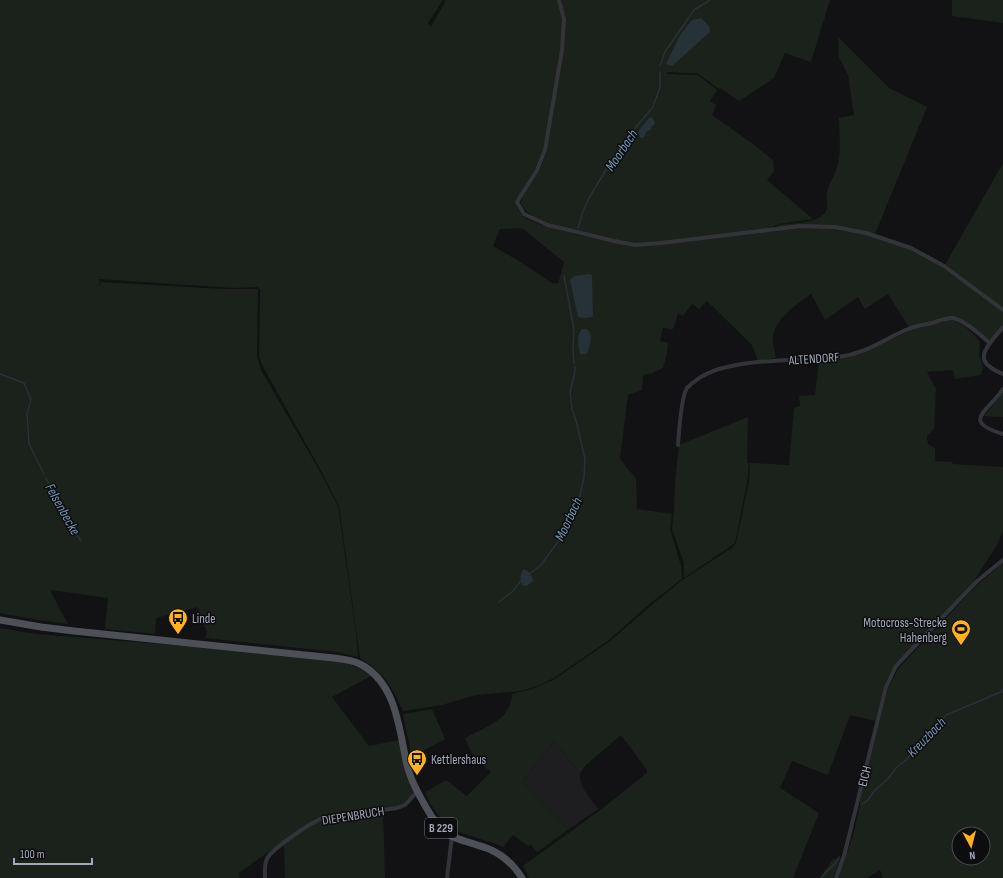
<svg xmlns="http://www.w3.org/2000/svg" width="1003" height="878" font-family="'Sofia Sans Condensed',sans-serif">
<rect width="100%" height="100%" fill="#121214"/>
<path fill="#1e1e21" d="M554,741L580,773V780L584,790L598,809L568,830L522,782Z"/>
<g fill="#1a221b" fill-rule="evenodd">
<path d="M0,0H443L428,23L431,27L446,0H557C571,31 557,76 551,109C549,122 548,138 543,151C536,170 524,185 516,203L518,209L525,218L539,224L582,236L635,246L717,238L800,227L834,228L866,234L910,249L944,267L1003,311V325L990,342L955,318L909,327L888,294L865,309L858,297L825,320L811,294C797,304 773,320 773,339C773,345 775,352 776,358L758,361L752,345L707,301L699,309L692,304L683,316L678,314L673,329L663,328L660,341L668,343L667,354L663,368L652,373L643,375L642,390L628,395L620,458L626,467L636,478L637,509L672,514L670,529L681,566L682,579L652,602L609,640L554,678L540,685L521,691L476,695L442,705L403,711C392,686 383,672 360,658L339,506L319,467L262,365L259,357L260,290L258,287L234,288L99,279L100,286L101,282L223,289H258L257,357L262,372L318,468L338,506L356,632L358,657L337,652L205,638L207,633L198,607L156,618L155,634L105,629L108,598L50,590L68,624L38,620L0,613ZM522,228L564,262L558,284L552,283L519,261L493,246L500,229Z"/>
<path d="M561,0H830L811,62L785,53L774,78L739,101L720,88L719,89L697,73H683L668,72L667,74L698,75L717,90L710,101L716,105L712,115L753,144L773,160L774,171L767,180L813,219L778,224L769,229C742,232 716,235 690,239C671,241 651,244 632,243C609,241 584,233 561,226C546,222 528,219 521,203L523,196L542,165L546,153L561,65L565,16Z"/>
<path d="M952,0H1003V23L952,16Z"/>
<path d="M838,37L889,88L927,107L875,234L835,226L775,228L778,225C792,223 812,224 823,215C831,209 825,200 827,192C830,181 838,170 839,158C841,145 839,131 839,118L854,115L848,75L839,57Z"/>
<path d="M1003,163V309L945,265Z"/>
<path d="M947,320C961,319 971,332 980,341L979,355L983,367L981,375L955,379L953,370L927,372L936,389L934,429L927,436L928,444L935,448V461L952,462L953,464L1003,467V531L997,545L974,581L895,665L886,681L875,721L850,715L828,775L792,761L780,788L819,813L793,878H529L523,866L599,811L647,773V770L621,735L586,765L580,773L554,741L522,782L568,830L537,852L530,844L528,846L513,835L503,847C491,841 477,839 465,834C446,828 432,810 425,792L446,780L467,796L491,772C476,760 472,756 465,738C485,727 511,720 512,694L532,689L555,679L610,641L654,603L681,581L733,547L736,543L749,482L750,463L789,465L794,408L800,406L799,396L815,395L819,360L859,354L871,349L911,330Z"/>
<path d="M1003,393V417L984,416Z"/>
<path d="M748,417L747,463H749L747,483L735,543L731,546L684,578V563L672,529L674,509L675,482L679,445Z"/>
<path d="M1003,563V878H883L880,870L867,878H838C848,852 858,824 861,796L888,688L899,668L976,586ZM959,834H983V858H959Z"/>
<path d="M0,628L37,634L297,655L344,662L363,670L371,676L332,697L369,746L399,740L416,792L401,806L316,818L239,873L240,878H0Z"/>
<path d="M432,709L445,739L412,757L403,714Z"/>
<path d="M383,811L385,878H285L284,845L292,838L322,819Z"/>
<path d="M841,858L833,878H820L833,859Z"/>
</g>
<g fill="#273138">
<path d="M701,18L709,26L710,32L672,66L666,64L680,35L692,20Z"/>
<path d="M652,117L655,123L650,130L646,132L644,137L641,138L637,133L649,118Z"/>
<path d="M589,274L592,275L593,317L584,318L578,317L570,280L574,276Z"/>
<path d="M582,329H587C594,336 590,345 587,354H580C578,345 576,336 582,329Z"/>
<path d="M524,569C528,570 533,577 533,581L527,586L522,585C520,580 519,573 524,569Z"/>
</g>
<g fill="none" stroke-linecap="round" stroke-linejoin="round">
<g stroke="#273138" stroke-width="1.5">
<path d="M660,66L665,52L694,10L710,0"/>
<path d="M578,228L583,211L589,198L610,163L625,140L653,107L660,87V72"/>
<path d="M564,276L574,329L573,350L574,363"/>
<path d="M0,374L24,383L31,400L27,414L29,444L44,474"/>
<path d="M46,478L64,514L81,541"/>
<path d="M528,575L541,565L557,543L580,495L584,478L585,459L577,424L572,409L570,392L575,372V367"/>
<path d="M499,602L513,591L521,581"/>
<path d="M862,804L868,800L874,791L888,779L896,768L907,759L919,743L931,733L946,715L1001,692L1003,689"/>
<path d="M821,878C828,868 834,868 839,857"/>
</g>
<g stroke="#333439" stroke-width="4">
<path d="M559,0L564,19L562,50L545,150L537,170L517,202L524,214L528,216L548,225L614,241L635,245L661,243L800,226L835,227L866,233L911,248L944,266L1003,310"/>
<path d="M1003,327C996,337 974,355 989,366C993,370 998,372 1003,374"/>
<path d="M1003,389C990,410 959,421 1003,434"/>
<path d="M678,445C679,432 681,397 687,388C689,386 692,383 694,382C723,356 800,362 838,357C868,353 882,340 908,329C916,326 924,325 932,323C938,321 945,318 952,318C964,319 981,336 990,343"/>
<path d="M265,878C265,872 264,865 267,859C270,850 313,821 323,818L397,808L405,805L417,792"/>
<path d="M447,878L452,836"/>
<path d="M836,878L844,856L886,687L896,666L976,582L1003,560"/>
</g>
<path stroke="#4e5058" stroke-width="7" d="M0,620L41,627L74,631L334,658C342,659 352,660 360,664C397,683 399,730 407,765C411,781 419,795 427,809C433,820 441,829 451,836C459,840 469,842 477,845C497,850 511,860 522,878"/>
</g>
<defs>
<symbol id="bus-pin" viewBox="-11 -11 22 30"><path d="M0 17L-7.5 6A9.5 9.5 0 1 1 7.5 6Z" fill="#ffb21e" stroke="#0d0d0f"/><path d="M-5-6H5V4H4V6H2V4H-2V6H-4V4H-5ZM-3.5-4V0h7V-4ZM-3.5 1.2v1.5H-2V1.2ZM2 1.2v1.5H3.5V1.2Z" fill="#111"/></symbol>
<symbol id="stadium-pin" viewBox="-11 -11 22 30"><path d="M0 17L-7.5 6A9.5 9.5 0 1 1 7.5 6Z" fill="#ffb21e" stroke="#0d0d0f"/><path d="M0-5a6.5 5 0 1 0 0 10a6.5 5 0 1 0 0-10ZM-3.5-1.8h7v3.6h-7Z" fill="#111"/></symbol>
</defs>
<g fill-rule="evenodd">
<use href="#bus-pin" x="167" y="607" width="22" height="30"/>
<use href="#stadium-pin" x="950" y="618" width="22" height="30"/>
<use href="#bus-pin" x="406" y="748" width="22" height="30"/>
</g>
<g text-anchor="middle" stroke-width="3" stroke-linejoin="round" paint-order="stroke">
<rect fill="#0d0d0f" stroke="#757a83" stroke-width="1" x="425" y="818" width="32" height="20" rx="3"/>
<g font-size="12" font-weight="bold" fill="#a2a8b5">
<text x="441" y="832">B 229</text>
</g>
<g font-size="13" fill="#a2a8b5" stroke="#0d0d0f">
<text transform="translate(814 358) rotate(-4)" y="5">ALTENDORF</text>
<text transform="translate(864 776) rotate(-76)" y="5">EICH</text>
<text transform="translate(353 815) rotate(-9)" y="5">DIEPENBRUCH</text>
</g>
<g font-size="13" fill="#a2a8b5" stroke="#0d0d0f" text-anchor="start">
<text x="192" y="623">Linde</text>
<text x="947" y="627" text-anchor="end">Motocross-Strecke<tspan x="947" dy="15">Hahenberg</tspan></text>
<text x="431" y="764">Kettlershaus</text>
</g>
<g font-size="14" font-style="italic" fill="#7697b4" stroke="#0d0d0f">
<text transform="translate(621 150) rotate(-56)" y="5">Moorbach</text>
<text transform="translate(63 509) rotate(61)" y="5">Felsenbecke</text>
<text transform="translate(568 519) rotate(-65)" y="5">Moorbach</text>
<text transform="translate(926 737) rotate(-46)" y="5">Kreuzbach</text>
</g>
</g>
<g transform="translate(971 846) rotate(173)"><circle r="19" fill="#0d0d0f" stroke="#494b51"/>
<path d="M0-3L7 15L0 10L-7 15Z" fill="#ffb21e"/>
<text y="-6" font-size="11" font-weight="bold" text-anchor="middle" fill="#a2a8b5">N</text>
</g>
<path d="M14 858v6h78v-6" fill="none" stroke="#a2a8b5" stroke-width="2"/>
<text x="20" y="858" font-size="12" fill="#a2a8b5" stroke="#0d0d0f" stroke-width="3" paint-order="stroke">100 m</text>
</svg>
